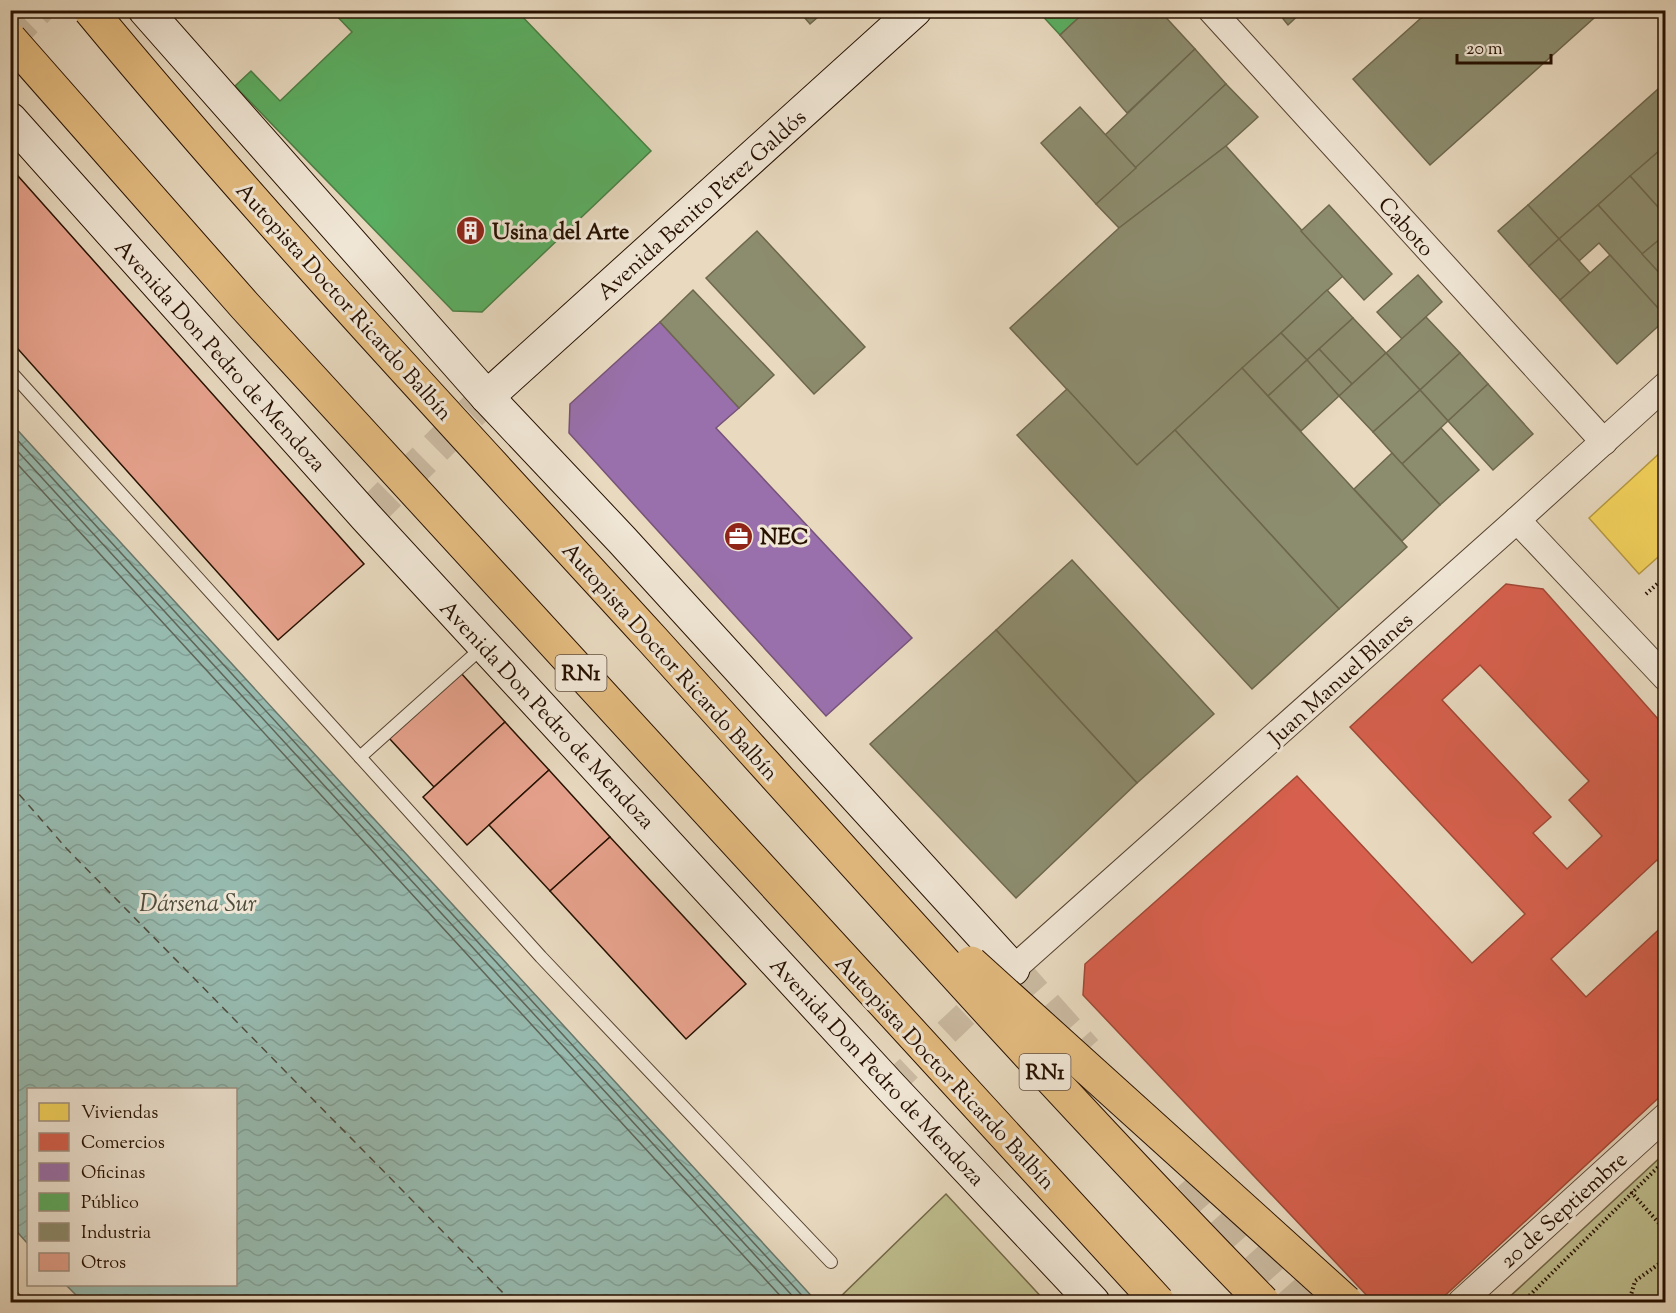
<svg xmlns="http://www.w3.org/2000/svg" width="1676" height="1313" font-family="'Sorts Mill Goudy',serif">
<defs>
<pattern id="water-waves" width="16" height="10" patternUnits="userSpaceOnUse" patternTransform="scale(1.5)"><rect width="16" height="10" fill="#97baaf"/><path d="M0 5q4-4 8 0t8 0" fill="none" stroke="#829f95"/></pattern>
</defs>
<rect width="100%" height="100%" fill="#e8d9bf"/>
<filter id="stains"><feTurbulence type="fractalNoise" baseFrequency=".00333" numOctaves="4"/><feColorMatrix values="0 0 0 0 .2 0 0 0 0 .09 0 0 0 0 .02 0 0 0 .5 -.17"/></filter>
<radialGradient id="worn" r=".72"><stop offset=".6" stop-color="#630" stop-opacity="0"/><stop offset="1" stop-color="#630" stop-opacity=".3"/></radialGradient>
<g fill="#bebd8d" stroke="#726646" stroke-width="1.5">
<path d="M1665,1153V1302H1504Z"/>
<path d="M946,1194L1046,1302H835Z"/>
</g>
<path fill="url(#water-waves)" stroke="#6a7669" stroke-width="1.5" d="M11,423L817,1302H83L66,1285L236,1284V1090H28V1244L11,1225Z"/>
<path fill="#f6d55c" stroke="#b89a40" stroke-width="1.5" d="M1663,450L1666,453V550L1639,574L1589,518Z"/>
<path fill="#d6604d" stroke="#a14836" stroke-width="1.5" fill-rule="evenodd" d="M1506,584L1543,589L1666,728V869L1657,860L1551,959L1586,997L1666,923V1091L1438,1302H1373L1083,995L1085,964L1297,776L1472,963L1525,914L1350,727ZM1480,665L1589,781L1569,800L1602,836L1567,869L1533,833L1551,817L1442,700Z"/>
<path fill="#9970ab" stroke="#765378" stroke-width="1.5" d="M660,322L739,408L716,428L912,638L826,716L569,433L570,404Z"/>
<g fill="#5aae61" stroke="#4a7f44" stroke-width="1.5">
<path d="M331,10H516L651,151L482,312L453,311L235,86L251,71L280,101L352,32Z"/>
<path d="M1037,10H1087L1060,35Z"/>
</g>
<g fill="#8c8c6e" stroke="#6d674d" stroke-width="1.5">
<path d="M798,10H826L810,24Z"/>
<path d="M1087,10H1159L1195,49L1127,113L1060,35Z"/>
<path d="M1276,10H1304L1288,25Z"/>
<path d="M1430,10H1603L1430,165L1353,79Z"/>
<path d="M1195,49L1226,84L1136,168L1105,135Z"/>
<path d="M1666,82V145L1559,239L1528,205Z"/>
<path d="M1226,84L1258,117L1226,146L1119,228L1096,204Z"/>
<path d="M1080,107L1136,168L1096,204L1041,143Z"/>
<path d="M1666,145V216L1630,176Z"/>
<path d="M1226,146L1343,276L1137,465L1010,328L1119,228Z"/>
<path d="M1630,176L1666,216V234L1642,254L1598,205Z"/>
<path d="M1329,205L1392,274L1364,300L1301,231Z"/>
<path d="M1528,205L1559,239L1529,266L1498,231Z"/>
<path d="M1598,205L1666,280V317L1599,243L1579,261L1559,239Z"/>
<path d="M757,231L865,347L814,394L706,278Z"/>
<path d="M1666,234V280L1642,254Z"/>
<path d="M1559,239L1590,273L1560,300L1529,266Z"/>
<path d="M1610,255L1666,317V319L1617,364L1560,300Z"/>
<path d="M1418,275L1442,302L1402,339L1377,312Z"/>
<path d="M693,290L774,375L739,408L660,322Z"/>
<path d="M1327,290L1353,318L1307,360L1281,333Z"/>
<path d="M1426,317L1460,353L1420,390L1386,353Z"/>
<path d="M1353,318L1386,353L1352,384L1319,349Z"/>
<path d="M1281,333L1307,360L1268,396L1242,368Z"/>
<path d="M1319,349L1352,384L1339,396L1307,360Z"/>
<path d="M1386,353L1420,390L1373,432L1339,396Z"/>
<path d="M1460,353L1488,384L1448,421L1420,390Z"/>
<path d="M1307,360L1339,396L1301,431L1268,396Z"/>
<path d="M1242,368L1407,547L1339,609L1175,430Z"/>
<path d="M1488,384L1533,434L1493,470L1448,421Z"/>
<path d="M1067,389L1137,465L1175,430L1339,609L1252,689L1017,435Z"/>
<path d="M1420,390L1448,421L1402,464L1373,432Z"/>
<path d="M1441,428L1479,470L1440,505L1402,464Z"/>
<path d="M1392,453L1440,505L1402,541L1354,489Z"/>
<path d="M1072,560L1214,714L1137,783L996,630Z"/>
<path d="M996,630L1137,783L1016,898L870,744Z"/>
</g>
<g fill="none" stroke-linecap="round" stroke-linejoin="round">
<g stroke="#5e6558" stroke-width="1.5">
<path d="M10,432L808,1302"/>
<path d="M10,443L798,1302"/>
<path d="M10,456L786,1302"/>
</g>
<path stroke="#4e4c3d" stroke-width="1.5" stroke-dasharray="8 6" stroke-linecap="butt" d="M10,784L67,849L512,1302"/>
</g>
<g fill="#e6a18c" stroke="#261000" stroke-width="1.5">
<path d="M10,167L364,564L278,640L10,340Z"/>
<path d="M461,673L505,722L434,787L389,738Z"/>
<path d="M505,722L549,770L467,845L423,797Z"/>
<path d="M549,770L610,837L550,891L489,825Z"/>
<path d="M610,837L746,984L686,1039L550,891Z"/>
</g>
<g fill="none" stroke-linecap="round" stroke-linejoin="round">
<g stroke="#cbbba2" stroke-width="26" stroke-dasharray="26 13" stroke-linecap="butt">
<path d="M10,41L42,10"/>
<path d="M890,1086L992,989"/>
</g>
<g stroke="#cbbba2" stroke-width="33" stroke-dasharray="33 16" stroke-linecap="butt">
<path d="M366,517L487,397"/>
<path d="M1013,969L1086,1051"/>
<path d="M1190,1176L1302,1302"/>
</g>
<defs>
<g id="service">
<path d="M10,371L360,757L484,646"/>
<path d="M360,757L541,957L831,1262"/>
<path d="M10,1294L18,1302"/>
</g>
<g id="minor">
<path d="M1211,10L1604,442"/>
<path d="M1517,520L1666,678"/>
<path d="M1013,969L1517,520L1666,385"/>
<path d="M1461,1302L1666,1116"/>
</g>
<g id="secondary">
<path d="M145,10L487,397L622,540L1013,969"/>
<path d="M10,119L366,517L890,1086L1093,1302"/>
<path d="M487,397L915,10"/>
</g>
</defs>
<use href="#service" stroke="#564230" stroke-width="14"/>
<use href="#minor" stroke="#564230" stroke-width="28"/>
<use href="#secondary" stroke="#261000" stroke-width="35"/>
<g stroke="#261000" stroke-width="4" stroke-dasharray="1.5 3" stroke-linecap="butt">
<path d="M1646,594L1666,576"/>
<path d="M1631,1192L1666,1231"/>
<path d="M1523,1302L1666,1159"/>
<path d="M1629,1302L1635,1281L1666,1259"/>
</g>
<use href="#service" stroke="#f0e6d5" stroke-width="12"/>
<use href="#minor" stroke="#f0e6d5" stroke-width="26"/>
<use href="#secondary" stroke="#f0e6d5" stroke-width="33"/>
<defs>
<g id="motorway-bridge">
<path d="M90,10C269,226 462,431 651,638C853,861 1053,1087 1263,1302"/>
<path d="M10,39L245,306L1158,1302"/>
<path d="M971,963L1346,1302"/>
</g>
</defs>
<use href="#motorway-bridge" stroke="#261000" stroke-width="35" stroke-linecap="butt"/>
<use href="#motorway-bridge" stroke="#e4bc80" stroke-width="33"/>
</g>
<defs>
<symbol id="building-disc" viewBox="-11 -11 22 22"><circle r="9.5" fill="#8f2418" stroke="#f0e6d5"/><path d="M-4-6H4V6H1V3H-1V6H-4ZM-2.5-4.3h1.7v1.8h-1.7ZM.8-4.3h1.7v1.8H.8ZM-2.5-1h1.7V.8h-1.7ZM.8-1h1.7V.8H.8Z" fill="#fff"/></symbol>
<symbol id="office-disc" viewBox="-11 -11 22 22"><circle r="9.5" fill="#8f2418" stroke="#f0e6d5"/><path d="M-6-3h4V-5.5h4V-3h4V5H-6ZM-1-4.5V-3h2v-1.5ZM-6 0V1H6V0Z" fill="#fff"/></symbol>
</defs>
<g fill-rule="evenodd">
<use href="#building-disc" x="454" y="214" width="33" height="33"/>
<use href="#office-disc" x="722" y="520" width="33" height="33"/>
</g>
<g text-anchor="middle" stroke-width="6" stroke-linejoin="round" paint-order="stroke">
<g fill="#f0e6d5" stroke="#635040" stroke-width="1.5">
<rect x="555.5" y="655" width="51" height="36" rx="4.5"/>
<rect x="1019.5" y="1054" width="51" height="36" rx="4.5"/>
</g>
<g font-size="21" font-weight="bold" fill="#261000">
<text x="581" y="680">RN1</text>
<text x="1045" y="1079">RN1</text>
</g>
<g font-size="22" fill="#261000" stroke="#f0e6d5">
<text transform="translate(701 204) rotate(-42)" y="8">Avenida Benito Pérez Galdós</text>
<text transform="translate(1407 226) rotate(48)" y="8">Caboto</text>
<text transform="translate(345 301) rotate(48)" y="8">Autopista Doctor Ricardo Balbín</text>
<text transform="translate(221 355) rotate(48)" y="8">Avenida Don Pedro de Mendoza</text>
<text transform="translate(671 661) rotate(48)" y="8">Autopista Doctor Ricardo Balbín</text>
<text transform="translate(1340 678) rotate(-42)" y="8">Juan Manuel Blanes</text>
<text transform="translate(548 714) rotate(47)" y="8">Avenida Don Pedro de Mendoza</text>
<text transform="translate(878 1071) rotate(47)" y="8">Avenida Don Pedro de Mendoza</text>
<text transform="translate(946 1072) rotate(47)" y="8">Autopista Doctor Ricardo Balbín</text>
<text transform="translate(1563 1209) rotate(-42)" y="8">20 de Septiembre</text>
</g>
<g font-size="22" font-weight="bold" fill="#261000" stroke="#f0e6d5" text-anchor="start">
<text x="492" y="239">Usina del Arte</text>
<text x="760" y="544">NEC</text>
</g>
<g font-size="24" font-style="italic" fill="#4e4c3d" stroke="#f0e6d5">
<text x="198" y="911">Dársena Sur</text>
</g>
</g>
<rect width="1676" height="1313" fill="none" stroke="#e8d9bf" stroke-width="36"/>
<rect x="12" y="12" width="1652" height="1289" fill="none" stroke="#261000" stroke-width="3"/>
<rect x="18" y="18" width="1640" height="1277" fill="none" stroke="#261000" stroke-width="1.5"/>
<rect x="27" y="1088" width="210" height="198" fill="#f0e6d5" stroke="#9f9080" stroke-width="1.5"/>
<rect x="39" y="1103" width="30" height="18" fill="#f6d55c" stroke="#9f9080" stroke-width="1.5"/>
<text x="81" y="1118" font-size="18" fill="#261000">Viviendas</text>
<rect x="39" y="1133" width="30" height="18" fill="#d6604d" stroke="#9f9080" stroke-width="1.5"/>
<text x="81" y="1148" font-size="18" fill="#261000">Comercios</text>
<rect x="39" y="1163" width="30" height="18" fill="#9970ab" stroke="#9f9080" stroke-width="1.5"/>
<text x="81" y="1178" font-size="18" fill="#261000">Oficinas</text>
<rect x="39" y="1193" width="30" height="18" fill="#5aae61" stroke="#9f9080" stroke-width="1.5"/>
<text x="81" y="1208" font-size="18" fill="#261000">Público</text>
<rect x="39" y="1223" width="30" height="18" fill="#8c8c6e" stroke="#9f9080" stroke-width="1.5"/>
<text x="81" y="1238" font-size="18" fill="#261000">Industria</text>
<rect x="39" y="1253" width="30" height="18" fill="#e6a18c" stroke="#9f9080" stroke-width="1.5"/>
<text x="81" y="1268" font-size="18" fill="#261000">Otros</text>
<path d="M1457 54v9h94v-9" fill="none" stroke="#261000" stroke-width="3"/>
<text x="1466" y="54" font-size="18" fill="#261000" stroke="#f0e6d5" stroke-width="4.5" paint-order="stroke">20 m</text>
<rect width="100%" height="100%" filter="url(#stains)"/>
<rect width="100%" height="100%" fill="url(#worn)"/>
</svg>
